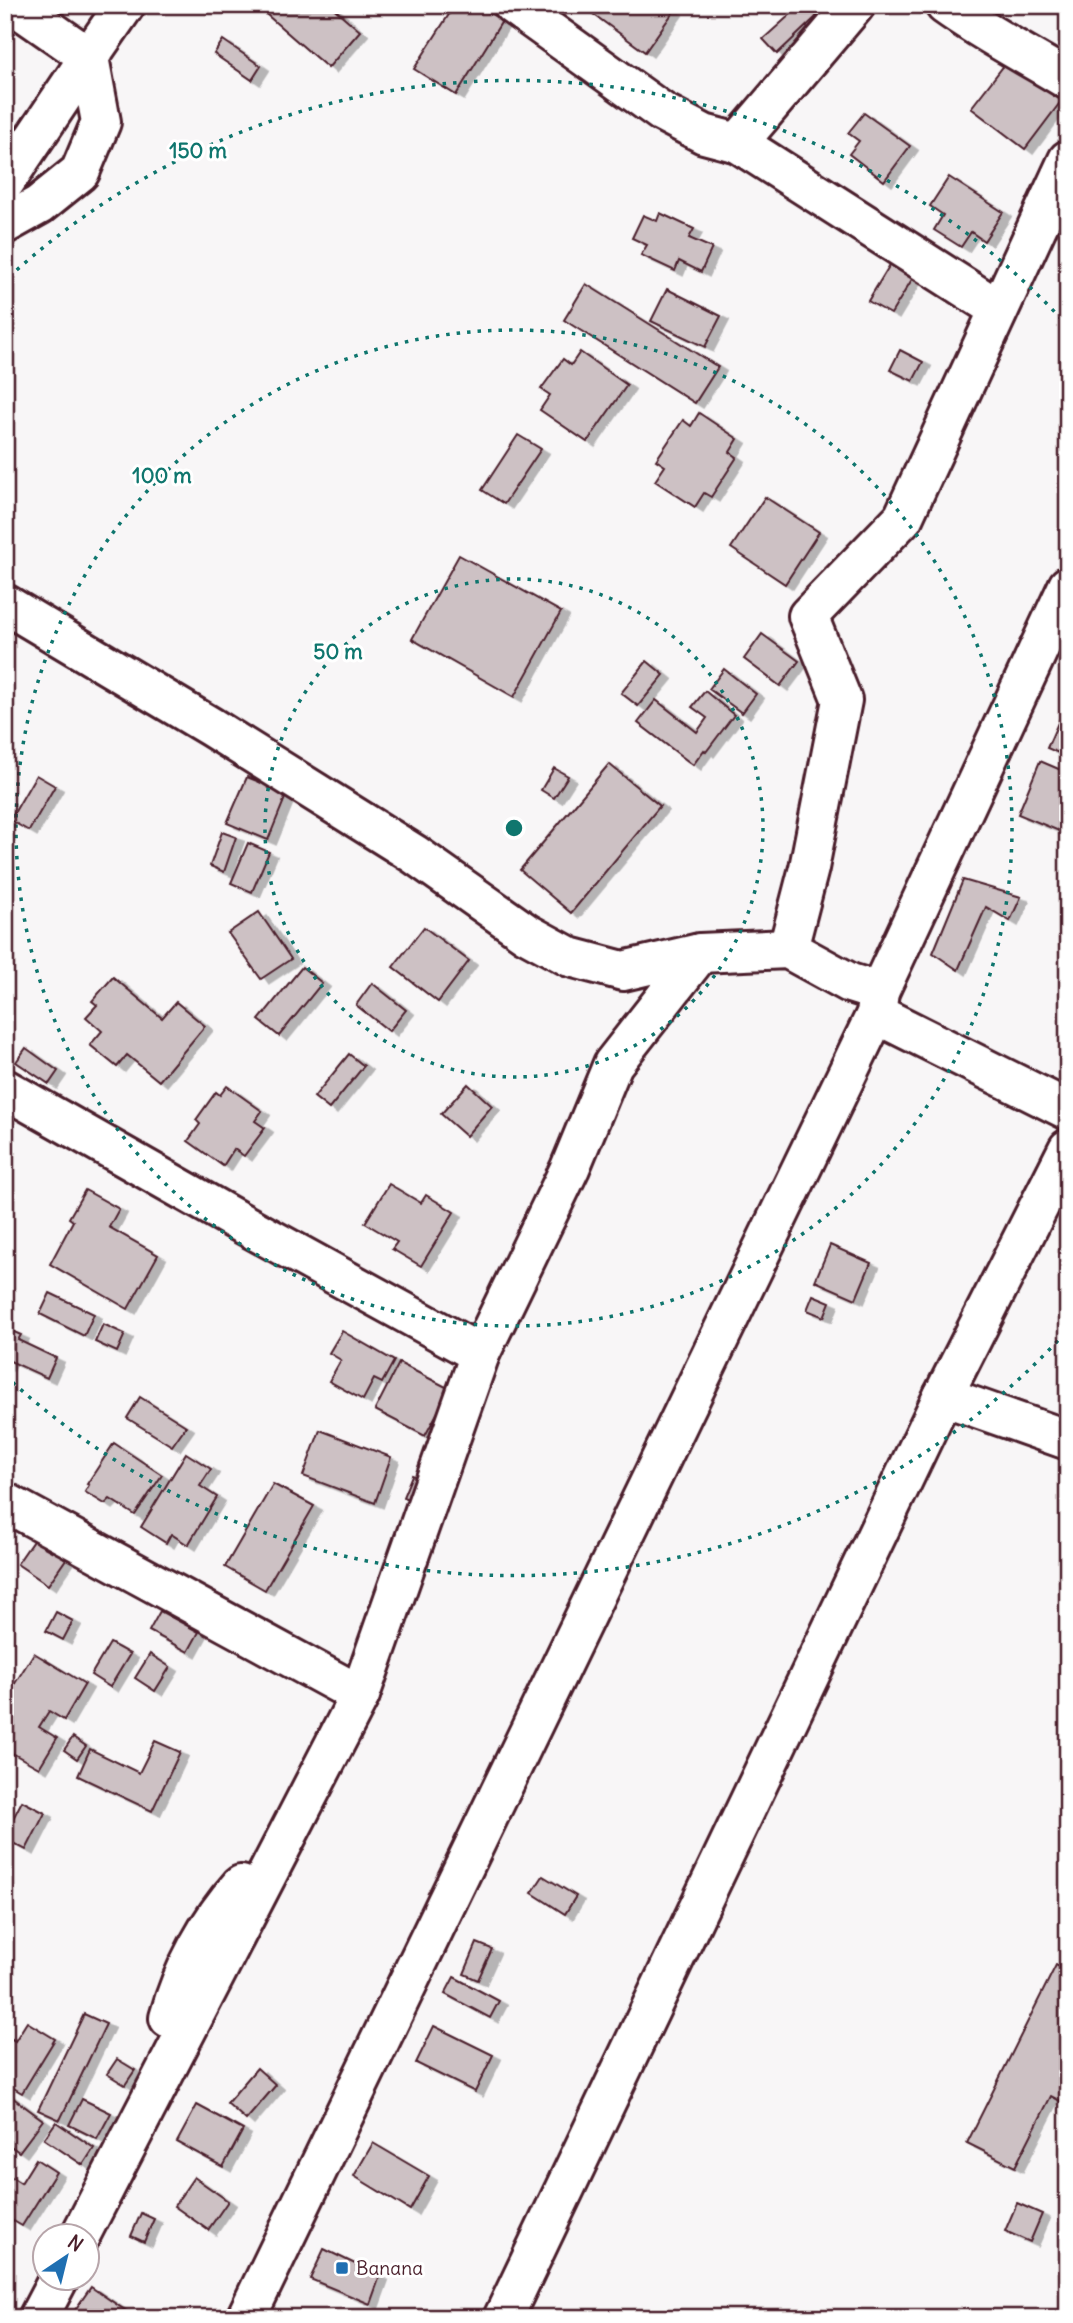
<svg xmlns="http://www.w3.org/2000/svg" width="1073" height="2323" font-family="Delius,sans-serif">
<defs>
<filter id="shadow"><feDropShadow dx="8" dy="4.5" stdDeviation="0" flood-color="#0004"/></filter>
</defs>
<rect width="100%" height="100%" fill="#f8f6f7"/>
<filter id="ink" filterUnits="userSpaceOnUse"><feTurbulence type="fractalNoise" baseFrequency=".0143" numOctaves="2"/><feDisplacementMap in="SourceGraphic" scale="14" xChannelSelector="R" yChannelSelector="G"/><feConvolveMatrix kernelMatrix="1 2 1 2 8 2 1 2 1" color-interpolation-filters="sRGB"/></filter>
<g filter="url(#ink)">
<g fill="#cdc1c4" stroke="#4a1f2b" stroke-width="2" filter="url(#shadow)">
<path d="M261,5H330L360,31L328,68L259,8Z"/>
<path d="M455,5H477L502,21L456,95L414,69Z"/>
<path d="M593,5H666L674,11L645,52L589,11Z"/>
<path d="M801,5H806L817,16L777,54L763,39Z"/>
<path d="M223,40L261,66L252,80L214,54Z"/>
<path d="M1012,55L1065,96L1025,149L971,108Z"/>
<path d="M864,113L910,146L884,181L849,154L859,141L848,133Z"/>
<path d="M949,177L1003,212L984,241L971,232L961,247L934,230L943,215L930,206Z"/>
<path d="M660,213L694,229L689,238L712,248L701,272L679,261L675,271L641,255L647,245L632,238L643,215L657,221Z"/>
<path d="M894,258L917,271L891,314L868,301Z"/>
<path d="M586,284L718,367L695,403L564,320Z"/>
<path d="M667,289L721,316L705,347L651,321Z"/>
<path d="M900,350L923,362L913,381L890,370Z"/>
<path d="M580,352L627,385L587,442L540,410L550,395L541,389L563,359L571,365Z"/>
<path d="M699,413L738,439L730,452L737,457L711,497L704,493L695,507L655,481L665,466L656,460L683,420L691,426Z"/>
<path d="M518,435L541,449L504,504L482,490Z"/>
<path d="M765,497L819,532L785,584L731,548Z"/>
<path d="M459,555L561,612L514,697L412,639Z"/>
<path d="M762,634L799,661L780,686L744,659Z"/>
<path d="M647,661L664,675L638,706L621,693Z"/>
<path d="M724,669L756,694L742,713L709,689Z"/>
<path d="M705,691L734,715L706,752L704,750L693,765L638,723L656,700L697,732L707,718L692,707Z"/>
<path d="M1067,702H1068V757L1047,748Z"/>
<path d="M1040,761L1068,773V809L1059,831L1018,814Z"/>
<path d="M609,764L660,806L571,913L520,870Z"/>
<path d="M554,768L568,776L554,798L541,790Z"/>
<path d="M36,775L55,786L29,831L10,820Z"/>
<path d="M247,777L287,793L268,840L227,823Z"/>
<path d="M222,832L236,837L224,872L210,866Z"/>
<path d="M248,843L269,852L252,892L231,883Z"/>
<path d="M963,880L1021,897L1010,921L986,907L958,970L933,953Z"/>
<path d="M259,912L291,959L261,979L228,933Z"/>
<path d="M424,927L469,961L438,1002L393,967Z"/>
<path d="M302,967L322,983L279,1036L259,1020Z"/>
<path d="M113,977L162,1018L176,1002L205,1026L159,1081L127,1055L117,1067L90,1045L102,1031L86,1017L97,1005L92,1001Z"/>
<path d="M372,983L406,1010L389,1031L356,1005Z"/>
<path d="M26,1048L58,1071L49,1084L16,1062Z"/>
<path d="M349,1054L364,1066L329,1109L314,1097Z"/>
<path d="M468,1084L492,1106L466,1136L441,1114Z"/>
<path d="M227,1086L262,1111L255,1121L265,1128L244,1156L234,1149L223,1166L188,1141L200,1124L196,1120L216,1092L220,1095Z"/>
<path d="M389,1184L421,1203L426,1195L454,1212L421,1266L392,1249L397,1242L365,1223Z"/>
<path d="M85,1190L119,1209L109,1227L158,1255L128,1309L50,1264L73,1221L69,1218Z"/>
<path d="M830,1245L871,1263L856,1299L815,1281Z"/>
<path d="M50,1293L94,1314L84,1336L40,1314Z"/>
<path d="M813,1295L830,1302L824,1317L807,1310Z"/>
<path d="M103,1324L125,1334L117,1352L95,1342Z"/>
<path d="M5,1328L21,1335L18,1340L56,1358L47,1378L8,1360L5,1367Z"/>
<path d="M342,1331L394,1361L382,1383L374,1379L363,1400L329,1381L341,1360L329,1353Z"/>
<path d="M399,1363L450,1389L425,1436L375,1410Z"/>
<path d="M140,1397L186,1426L172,1446L127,1418Z"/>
<path d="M320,1430L391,1457L375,1503L303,1476Z"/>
<path d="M114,1443L162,1475L135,1515L110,1499L105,1504L85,1492L89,1485L87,1484Z"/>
<path d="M186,1453L211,1469L200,1486L217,1497L188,1545L171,1534L166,1543L141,1527Z"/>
<path d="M412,1475L431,1483L422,1505L403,1497Z"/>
<path d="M273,1484L314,1506L265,1590L225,1567Z"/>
<path d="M35,1538L66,1559L48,1585L17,1564Z"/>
<path d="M160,1611L199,1632L188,1652L149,1631Z"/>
<path d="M56,1612L73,1621L63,1640L46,1631Z"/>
<path d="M110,1643L130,1654L110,1687L91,1675Z"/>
<path d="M34,1653L85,1684L64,1720L49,1711L39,1727L57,1738L39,1768L5,1749V1680L14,1685Z"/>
<path d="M150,1654L170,1667L155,1691L135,1678Z"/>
<path d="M73,1737L86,1746L77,1759L64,1750Z"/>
<path d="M155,1741L180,1752L152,1811L78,1776L90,1749L139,1773Z"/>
<path d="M22,1801L45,1813L26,1850L5,1839V1834Z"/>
<path d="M543,1876L576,1896L565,1914L532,1893Z"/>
<path d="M477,1943L492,1949L478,1980L464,1974Z"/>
<path d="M1056,1965L1068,1971V2105L1051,2096L1015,2167L967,2143Z"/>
<path d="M454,1977L499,2001L490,2018L445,1994Z"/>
<path d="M84,2014L106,2024L60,2120L38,2110Z"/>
<path d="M27,2022L55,2039L22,2093L5,2083V2037L6,2035L15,2041Z"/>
<path d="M434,2026L493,2055L475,2092L416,2063Z"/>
<path d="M117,2059L135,2070L125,2085L107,2074Z"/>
<path d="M257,2068L276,2085L246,2120L227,2103Z"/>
<path d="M5,2092L43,2120L19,2152L5,2142Z"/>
<path d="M82,2099L111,2113L97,2139L69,2125Z"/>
<path d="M197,2105L243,2130L223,2167L177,2142Z"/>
<path d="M56,2122L94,2148L83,2165L44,2139Z"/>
<path d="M373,2143L429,2176L410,2210L354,2176Z"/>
<path d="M36,2159L56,2172L22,2226L5,2216V2173L21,2183Z"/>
<path d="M194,2177L228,2201L208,2230L174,2206Z"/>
<path d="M1017,2203L1042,2214L1030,2242L1005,2231Z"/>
<path d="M141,2213L154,2219L144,2242L131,2236Z"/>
<path d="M324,2249L380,2276L370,2304L310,2279Z"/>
<path d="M91,2287L135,2317L134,2318H87L75,2310Z"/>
</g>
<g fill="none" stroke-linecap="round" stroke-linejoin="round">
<defs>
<g id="minor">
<path d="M513,5L662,112L704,134L738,143L998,309"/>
<path d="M945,5C984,33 1027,55 1068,80"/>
<path d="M738,143L855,5"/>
<path d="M5,182L89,57L14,5"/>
<path d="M5,224L39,205L80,172L101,122L89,57L125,5"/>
<path d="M5,604L211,727L414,854L526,933L570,957L623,971L700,953L788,949L850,983L879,992"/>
<path d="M788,949L809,868L842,700L808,616L903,518L1068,160"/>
<path d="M876,1014L1068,1110"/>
<path d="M5,1089L236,1220L480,1354"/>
<path d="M943,1396L1068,1440"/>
<path d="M5,1502L360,1695"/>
<path d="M169,2018C182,1970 208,1922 241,1885"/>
<path d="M80,2236L360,1695L480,1354L570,1168L613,1064L700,953"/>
<path d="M38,2318L59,2278"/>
<path d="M246,2318L876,1014L879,992L1068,586"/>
</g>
<path id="highway" d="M503,2318L943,1396L1068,1149"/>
</defs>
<use href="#minor" stroke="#4a1f2b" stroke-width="44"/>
<use href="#highway" stroke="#4a1f2b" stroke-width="44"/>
<use href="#minor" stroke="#fff" stroke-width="38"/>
<use href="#highway" stroke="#fff" stroke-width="38"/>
</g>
</g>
<g fill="none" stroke="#0f766e" stroke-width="3.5" stroke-dasharray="3.5 7">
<circle cx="514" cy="828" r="249"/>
<circle cx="514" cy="828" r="498"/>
<path d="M1065 1333A747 747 0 0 1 9 1379M9 277A747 747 0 0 1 1065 323"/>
</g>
<rect fill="#1f6fb2" stroke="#fff" stroke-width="2.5" x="335" y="2261" width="14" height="14" rx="3.5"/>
<g text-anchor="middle" stroke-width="6" stroke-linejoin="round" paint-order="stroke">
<g font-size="19" fill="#4a1f2b" stroke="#fff" text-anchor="start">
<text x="356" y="2275">Banana</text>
</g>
</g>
<circle cx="514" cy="828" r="10" fill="#0f766e" stroke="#fff" stroke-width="3.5"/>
<g font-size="21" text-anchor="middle" font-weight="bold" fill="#0f766e" stroke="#fff" stroke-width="6" stroke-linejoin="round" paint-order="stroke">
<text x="198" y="158">150 m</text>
<text x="162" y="483">100 m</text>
<text x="338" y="659">50 m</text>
</g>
<rect width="1073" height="2323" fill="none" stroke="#fff" stroke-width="28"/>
<rect x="14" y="14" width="1045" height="2295" fill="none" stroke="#4a1f2b" stroke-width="2.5" filter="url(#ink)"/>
<g transform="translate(66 2257) rotate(35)"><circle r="33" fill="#ffffff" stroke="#b7a5aa" stroke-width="2"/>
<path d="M0-5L12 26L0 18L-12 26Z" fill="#1f6fb2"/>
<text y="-10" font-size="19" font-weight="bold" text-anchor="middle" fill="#4a1f2b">N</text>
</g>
</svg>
